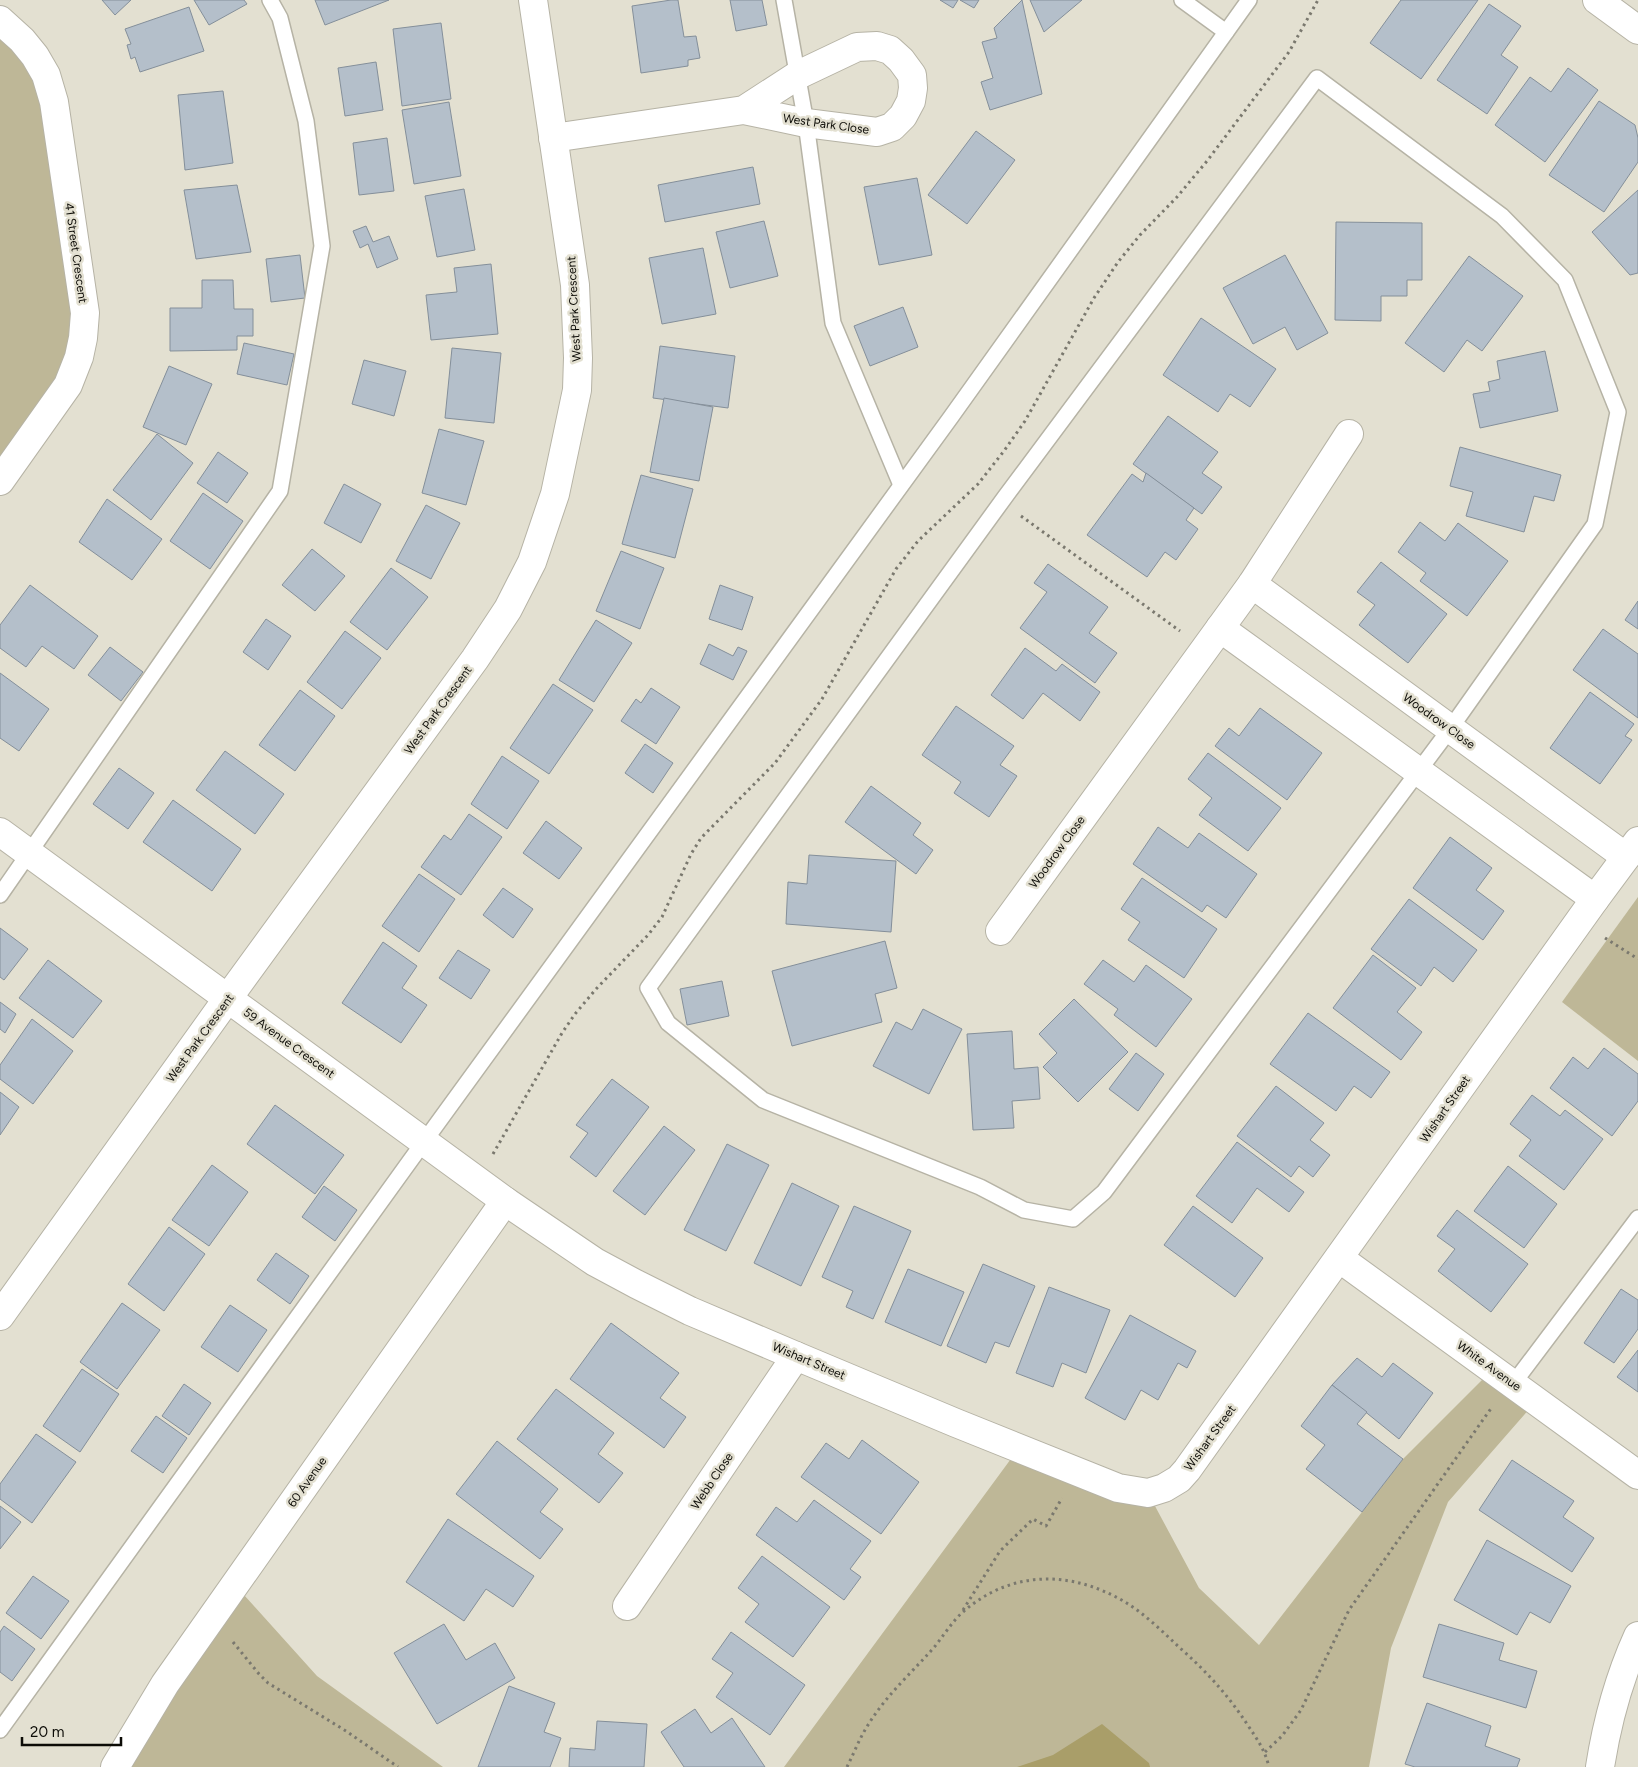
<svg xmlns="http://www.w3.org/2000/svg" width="1638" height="1767" font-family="Figtree,sans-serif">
<rect width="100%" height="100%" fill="#e3e0d1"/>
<g fill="#beb797">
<path d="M0,20L35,56L83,338L0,481Z"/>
<path d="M1638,897V1061L1562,1002Z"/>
<path d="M1488,1374L1531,1407L1448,1502L1391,1648L1369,1767H784L1019,1448L1148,1493L1199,1588L1259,1645L1403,1459Z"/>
<path d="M235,1585L317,1676L443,1767H115Z"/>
</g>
<path fill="#a99e69" d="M1102,1724L1149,1763L1150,1767H1017L1053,1755Z"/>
<g fill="#b4bfca" stroke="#848f9a">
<path d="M102,0H131L115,15Z"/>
<path d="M194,0H244L247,4L209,25Z"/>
<path d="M315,0H389L325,25Z"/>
<path d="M671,0H678L684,37L696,36L700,58L688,60V66L641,73L632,6Z"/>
<path d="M730,0H762L767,25L736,31Z"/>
<path d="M940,0H958L953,8Z"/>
<path d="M960,0H979L974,8Z"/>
<path d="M1022,0L1042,94L990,110L981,82L993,78L982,42L997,38L994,28Z"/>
<path d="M1030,0H1082L1044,32Z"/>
<path d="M1401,0H1478L1421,79L1370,43Z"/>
<path d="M1489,4L1521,26L1501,55L1518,67L1487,114L1437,80Z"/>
<path d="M189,7L204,51L140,72L135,57L131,59L127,45L131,44L125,29Z"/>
<path d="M441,23L451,99L402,106L393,29Z"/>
<path d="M376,62L383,110L345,116L338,68Z"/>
<path d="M1568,68L1598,90L1545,162L1495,125L1530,77L1551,92Z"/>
<path d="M223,91L233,163L185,170L178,95Z"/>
<path d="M1599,101L1635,125L1638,138V162L1604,212L1549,175Z"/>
<path d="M449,102L461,176L414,184L402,110Z"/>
<path d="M976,131L1015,160L967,224L928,195Z"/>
<path d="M387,138L394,191L359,195L353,143Z"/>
<path d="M753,167L760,204L665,222L658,185Z"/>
<path d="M917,178L932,255L879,265L864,187Z"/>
<path d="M237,185L251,252L196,259L184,190Z"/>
<path d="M464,189L475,250L437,257L425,196Z"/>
<path d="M1638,190V273L1630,275L1592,232Z"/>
<path d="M764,221L778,276L730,288L716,232Z"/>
<path d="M1336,222L1422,223V280H1407V296H1381V321L1335,320Z"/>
<path d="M366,226L373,242L389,236L398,259L377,268L368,244L360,248L353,231Z"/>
<path d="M703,248L716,314L662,324L649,258Z"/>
<path d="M300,255L305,298L271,302L266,259Z"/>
<path d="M1285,255L1328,333L1297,350L1285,327L1253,344L1223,288Z"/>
<path d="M1469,256L1523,296L1482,351L1467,340L1444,372L1405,343Z"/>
<path d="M491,264L498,334L431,340L426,295L457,292L454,268Z"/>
<path d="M202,280H233L234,309H253V336H237V350L170,351V308H202Z"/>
<path d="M903,307L918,347L870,366L854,326Z"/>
<path d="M1201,318L1276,369L1250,407L1230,394L1218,412L1163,375Z"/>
<path d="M244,343L294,354L287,385L237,374Z"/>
<path d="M660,346L735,356L728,408L653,398Z"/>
<path d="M452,348L501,353L494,423L445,418Z"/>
<path d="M1545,351L1558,411L1480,428L1473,394L1490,391L1488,382L1500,379L1497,361Z"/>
<path d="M364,360L406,371L394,416L352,404Z"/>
<path d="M169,366L212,384L186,445L143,427Z"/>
<path d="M664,398L713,407L699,481L650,472Z"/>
<path d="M1168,416L1218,452L1202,473L1222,487L1202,514L1133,464Z"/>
<path d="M439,429L484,441L466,505L422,493Z"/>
<path d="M157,434L193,463L151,520L113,490Z"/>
<path d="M1460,447L1561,475L1554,501L1534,496L1524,532L1466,516L1473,492L1450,486Z"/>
<path d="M218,452L248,473L227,503L197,483Z"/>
<path d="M1146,473L1194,508L1186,520L1198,529L1176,560L1165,552L1147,577L1087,535L1132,474L1143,482Z"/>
<path d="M641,475L693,489L675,558L622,544Z"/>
<path d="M344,484L381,504L361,543L324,523Z"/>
<path d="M203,493L243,521L210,569L170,541Z"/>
<path d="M107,499L162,539L132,580L79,542Z"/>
<path d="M426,505L460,523L431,579L396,561Z"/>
<path d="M1420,522L1445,541L1458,523L1508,561L1467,616L1420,581L1426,573L1398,552Z"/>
<path d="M312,549L345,576L315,611L282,585Z"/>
<path d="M621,551L664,568L640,629L596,611Z"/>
<path d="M1381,562L1447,614L1408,663L1359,625L1375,605L1357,592Z"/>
<path d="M1048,564L1108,607L1089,633L1117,653L1095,683L1020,628L1047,592L1034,583Z"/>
<path d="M391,568L428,597L387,650L350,622Z"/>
<path d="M30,585L98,636L74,669L42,646L26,667L0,648V625Z"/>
<path d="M720,585L753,597L742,630L709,619Z"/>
<path d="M1638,601V629L1625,620Z"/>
<path d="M266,619L291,636L268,670L243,652Z"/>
<path d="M596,620L632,643L594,702L559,680Z"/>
<path d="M1603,629L1638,654V718L1573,670Z"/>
<path d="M345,631L381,658L342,709L307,682Z"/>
<path d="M709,644L733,656L738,647L747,651L733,680L700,664Z"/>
<path d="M110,647L143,672L121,701L88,675Z"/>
<path d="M1025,648L1056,671L1062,664L1100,692L1080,721L1043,693L1023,719L991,695Z"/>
<path d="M0,673L49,709L19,751L0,738Z"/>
<path d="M553,684L593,710L549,774L510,748Z"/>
<path d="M651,688L680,707L656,744L621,721L636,699L641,703Z"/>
<path d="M300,690L335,716L295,771L259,745Z"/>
<path d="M1590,692L1634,724L1625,736L1632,740L1600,784L1550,748Z"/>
<path d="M956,706L1014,746L1000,765L1017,776L989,817L954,793L961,782L922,755Z"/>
<path d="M1260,708L1322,753L1287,800L1215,746L1229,728L1239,736Z"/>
<path d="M645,744L673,763L653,793L625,773Z"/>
<path d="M225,751L284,794L255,834L196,790Z"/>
<path d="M1208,753L1281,808L1248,851L1199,815L1212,798L1188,779Z"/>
<path d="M502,756L539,781L507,829L471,804Z"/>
<path d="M119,768L154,793L128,829L93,804Z"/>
<path d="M871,786L921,823L913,835L933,850L916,874L845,822Z"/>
<path d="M173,800L241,849L212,891L143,842Z"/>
<path d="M469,814L502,837L461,895L421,867L444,835L451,840Z"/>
<path d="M546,821L582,848L559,879L523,853Z"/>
<path d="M1158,827L1188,848L1199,833L1257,874L1226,918L1207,905L1202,912L1133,864Z"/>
<path d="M1450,837L1492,868L1476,890L1504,911L1483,940L1413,888Z"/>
<path d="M809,855L896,861L891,932L786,924L788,882L807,884Z"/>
<path d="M419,874L455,899L419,952L382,926Z"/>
<path d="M1142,878L1217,929L1184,978L1128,940L1140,922L1121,909Z"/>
<path d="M503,888L533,909L513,938L483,915Z"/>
<path d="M1409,899L1477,950L1453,982L1434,967L1421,986L1371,949Z"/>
<path d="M0,928L28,949L4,980L0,977Z"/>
<path d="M885,941L897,988L875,994L882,1022L792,1046L772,971Z"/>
<path d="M383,942L417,966L402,988L427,1005L401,1043L342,1003Z"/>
<path d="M458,950L490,970L471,999L439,978Z"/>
<path d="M1373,955L1416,988L1397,1012L1422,1032L1401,1060L1333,1008Z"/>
<path d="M48,960L102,1001L73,1038L19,998Z"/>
<path d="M1103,960L1134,982L1146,965L1192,999L1156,1047L1114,1015L1118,1009L1084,984Z"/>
<path d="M722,981L729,1016L687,1025L680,989Z"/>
<path d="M1074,999L1128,1052L1078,1102L1043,1067L1057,1053L1039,1034Z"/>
<path d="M0,1002L16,1014L5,1033L0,1029Z"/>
<path d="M923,1009L962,1029L929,1094L873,1066L896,1022L912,1030Z"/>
<path d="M1308,1013L1390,1072L1371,1098L1354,1086L1336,1111L1270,1064Z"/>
<path d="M32,1019L73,1051L33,1104L0,1079V1065Z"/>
<path d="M1012,1031L1014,1069L1038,1067L1040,1099L1012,1101L1014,1128L973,1130L967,1034Z"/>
<path d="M1604,1048L1638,1074V1101L1612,1136L1550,1088L1573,1057L1588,1069Z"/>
<path d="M1136,1053L1164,1074L1138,1111L1109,1089Z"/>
<path d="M612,1079L649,1107L596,1177L570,1157L588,1133L576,1125Z"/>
<path d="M1276,1086L1324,1123L1310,1140L1330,1155L1313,1177L1299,1166L1291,1177L1237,1136Z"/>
<path d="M0,1092L19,1107L0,1135Z"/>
<path d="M1532,1095L1560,1116L1565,1110L1603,1139L1564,1190L1519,1156L1531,1140L1510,1124Z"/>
<path d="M275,1105L344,1155L315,1194L247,1144Z"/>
<path d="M664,1126L695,1150L645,1215L613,1191Z"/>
<path d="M1237,1142L1304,1192L1289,1212L1257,1188L1232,1223L1196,1196Z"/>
<path d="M727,1144L769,1165L726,1251L684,1230Z"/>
<path d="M212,1165L248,1192L209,1246L172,1220Z"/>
<path d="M1508,1166L1557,1204L1524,1248L1474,1211Z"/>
<path d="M792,1183L839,1206L801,1286L754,1263Z"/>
<path d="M324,1186L357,1210L335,1241L302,1217Z"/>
<path d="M854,1206L911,1231L873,1319L846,1307L853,1291L822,1277Z"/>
<path d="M1193,1206L1263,1258L1235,1297L1164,1245Z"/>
<path d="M1457,1210L1528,1264L1491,1312L1438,1271L1455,1249L1437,1236Z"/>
<path d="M169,1227L205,1254L164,1311L128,1284Z"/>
<path d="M276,1253L309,1276L290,1304L257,1280Z"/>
<path d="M983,1264L1035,1286L1009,1347L995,1342L986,1363L947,1346Z"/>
<path d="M908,1269L964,1292L941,1346L885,1322Z"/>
<path d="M1049,1287L1110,1310L1086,1373L1062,1363L1053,1387L1016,1373Z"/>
<path d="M1621,1289L1638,1300V1329L1614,1363L1584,1343Z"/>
<path d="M122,1303L160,1330L117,1389L80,1362Z"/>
<path d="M230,1305L267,1330L238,1372L201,1347Z"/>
<path d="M1130,1315L1196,1351L1187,1368L1178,1363L1158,1400L1141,1390L1125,1420L1085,1398Z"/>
<path d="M611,1323L679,1373L660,1398L686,1417L664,1448L570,1379Z"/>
<path d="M1638,1350V1392L1617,1377Z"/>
<path d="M1357,1358L1382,1377L1393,1363L1433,1393L1399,1439L1332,1385Z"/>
<path d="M82,1369L119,1394L80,1452L43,1426Z"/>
<path d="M184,1384L211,1403L189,1435L162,1416Z"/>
<path d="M1332,1385L1367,1412L1357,1424L1403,1459L1362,1512L1306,1469L1325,1445L1301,1426Z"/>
<path d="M556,1389L614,1433L598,1454L623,1473L599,1503L517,1439Z"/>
<path d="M156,1416L187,1438L163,1473L131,1451Z"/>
<path d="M36,1434L76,1462L32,1523L0,1499V1484Z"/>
<path d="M862,1440L919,1482L881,1534L801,1477L826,1443L849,1459Z"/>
<path d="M497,1441L558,1489L540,1512L563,1529L540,1559L456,1494Z"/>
<path d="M1512,1460L1574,1501L1563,1517L1594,1538L1572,1572L1479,1510Z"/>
<path d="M814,1500L871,1541L850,1569L861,1577L844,1600L756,1535L776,1507L797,1522Z"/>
<path d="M0,1506L21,1522L0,1549Z"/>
<path d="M448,1519L534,1576L513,1607L486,1589L464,1621L406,1582Z"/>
<path d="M1487,1540L1571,1586L1550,1623L1530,1612L1517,1635L1454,1600Z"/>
<path d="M762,1556L830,1607L793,1657L745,1622L759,1604L738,1588Z"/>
<path d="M33,1576L69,1601L41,1639L6,1613Z"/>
<path d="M444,1624L466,1660L495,1643L515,1678L437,1724L394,1653Z"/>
<path d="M1439,1624L1504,1643L1499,1660L1537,1671L1526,1708L1423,1677Z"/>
<path d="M4,1626L35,1649L12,1681L0,1672V1632Z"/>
<path d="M731,1632L805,1685L770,1735L716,1697L733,1673L712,1659Z"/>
<path d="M509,1686L555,1703L544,1732L561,1738L550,1767H478Z"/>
<path d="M1427,1703L1491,1726L1485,1746L1520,1759L1517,1767H1415L1405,1764Z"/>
<path d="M695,1709L711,1733L732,1718L765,1767H684L661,1732Z"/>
<path d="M597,1721L647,1724L644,1767H569L570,1748L595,1750Z"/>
</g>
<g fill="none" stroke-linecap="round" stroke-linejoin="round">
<defs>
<g id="lane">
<path d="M784,0L806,123L833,323L901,485"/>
<path d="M1182,0L1226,32"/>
<path d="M1317,78L1502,216L1565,280L1618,412L1595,524L1450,729L1104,1192L1073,1219L1024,1210L980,1187L763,1100L668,1023L648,988L1005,497Z"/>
<path d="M0,895L280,491L322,246L306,121L280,18L270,0"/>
<path d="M1513,1384L1638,1218"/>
<path d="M0,1730L410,1161L951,417L1249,0"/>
</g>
<g id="street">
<path d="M1597,0L1638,30"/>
<path d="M0,20L22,40L35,56L46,75L54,102L85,313L83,338L79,357L68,385L0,481"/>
<path d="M553,138L744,110L806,123L877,132L892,127L903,116L911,101L913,88L912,75L901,60L890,50L877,46L857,47L798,75L744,110"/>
<path d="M1252,584L1626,857"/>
<path d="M1220,628L1595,899"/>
<path d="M0,832L505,1201L595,1262L636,1284L690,1311L796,1356L956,1423L1118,1488L1148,1493L1164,1488L1179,1479L1187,1470L1595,899L1638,841"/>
<path d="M1000,931L1252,584L1349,434"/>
<path d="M1339,1258L1638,1475"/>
<path d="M0,1316L228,998L475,659L508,609L532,562L555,494L577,390L578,358L575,285L533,0"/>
<path d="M627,1606L796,1356"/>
<path d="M115,1767L165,1684L505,1201"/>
<path d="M1600,1767C1607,1722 1619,1678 1638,1636"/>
</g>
</defs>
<use href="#lane" stroke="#b6b3a5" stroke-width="18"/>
<use href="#street" stroke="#b6b3a5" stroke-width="30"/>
<g stroke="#7a786e" stroke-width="3" stroke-dasharray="2.5 4" stroke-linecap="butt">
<path d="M1021,516L1180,631"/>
<path d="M1605,938L1638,959"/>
<path d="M493,1154L562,1033L575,1014L596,989L648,935L662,917L691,854L701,838L775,763L822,699L896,569L918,541L978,484L1004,451L1025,421L1094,298L1118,262L1140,235L1177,197L1207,161L1289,52L1318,0"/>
<path d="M963,1610L1000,1551L1033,1519L1046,1526L1062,1498"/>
<path d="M233,1642L259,1674L268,1683L346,1731L398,1767"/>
<path d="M1265,1752L1282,1736L1301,1710L1349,1610L1492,1407"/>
<path d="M847,1767C853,1755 858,1742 865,1730C882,1700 908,1676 930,1652C942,1639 951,1622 964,1611C1012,1570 1071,1570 1125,1602C1145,1614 1163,1632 1180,1648C1206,1671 1228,1695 1247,1724C1257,1739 1265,1750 1269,1767"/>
</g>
<use href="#lane" stroke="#fff" stroke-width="15"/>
<use href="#street" stroke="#fff" stroke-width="28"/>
</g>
<g text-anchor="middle" stroke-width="5" stroke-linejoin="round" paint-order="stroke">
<g font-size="12" fill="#0d0c07" stroke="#e3e0d1">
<text transform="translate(826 124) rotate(8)" y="4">West Park Close</text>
<text transform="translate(76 253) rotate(82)" y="4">41 Street Crescent</text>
<text transform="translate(574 309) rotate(-93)" y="4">West Park Crescent</text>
<text transform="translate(438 710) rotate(-54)" y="4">West Park Crescent</text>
<text transform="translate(1439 721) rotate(36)" y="4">Woodrow Close</text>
<text transform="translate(1057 852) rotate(-54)" y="4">Woodrow Close</text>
<text transform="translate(200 1038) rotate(-54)" y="4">West Park Crescent</text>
<text transform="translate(289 1043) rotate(36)" y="4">59 Avenue Crescent</text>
<text transform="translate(1445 1109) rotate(-55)" y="4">Wishart Street</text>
<text transform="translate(809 1361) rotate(23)" y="4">Wishart Street</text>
<text transform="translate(1489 1366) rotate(36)" y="4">White Avenue</text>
<text transform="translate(1210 1438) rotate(-54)" y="4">Wishart Street</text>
<text transform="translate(712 1481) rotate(-56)" y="4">Webb Close</text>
<text transform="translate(307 1482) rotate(-55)" y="4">60 Avenue</text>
</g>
</g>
<path d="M22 1737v8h99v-8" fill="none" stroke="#0d0c07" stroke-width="2.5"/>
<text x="30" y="1737" font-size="15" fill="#0d0c07" stroke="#e3e0d1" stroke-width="4" paint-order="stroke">20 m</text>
</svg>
